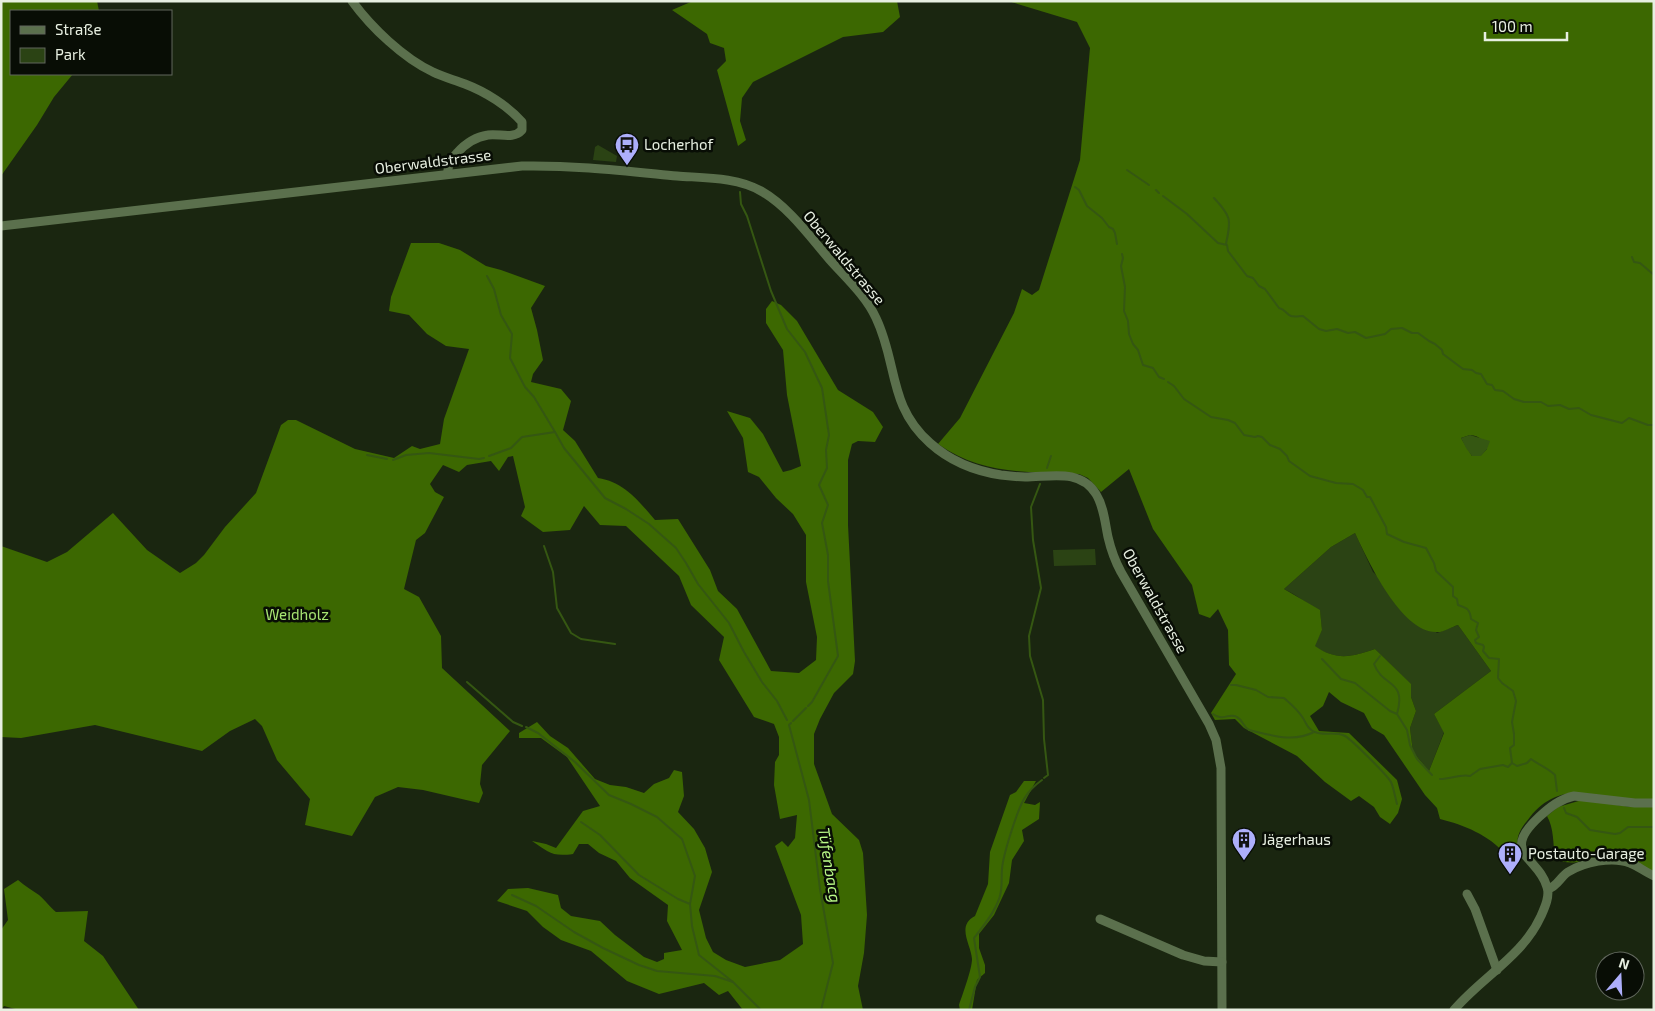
<svg xmlns="http://www.w3.org/2000/svg" width="1655" height="1011" font-family="'Exo 2',sans-serif">
<rect width="100%" height="100%" fill="#1a2610"/>
<g fill="#2b4314">
<path d="M598,145L617,156L616,162L593,160L595,147Z"/>
<path d="M1355,533L1373,572L1437,633L1458,625L1491,671L1434,714L1444,732L1429,771L1413,752L1410,728L1416,711L1411,697L1410,684L1375,649C1352,657 1336,661 1314,646L1322,630L1320,611C1307,604 1297,595 1284,589L1331,547Z"/>
<path d="M1095,549L1096,565L1054,566L1053,550Z"/>
</g>
<g fill="#3c6801" fill-rule="evenodd">
<path d="M1,1H97L99,11H11V74H73L54,97L37,125L1,176Z"/>
<path d="M693,1H897L900,17L883,32L843,37L753,82L742,98L740,121L746,140L738,146L717,70L726,61L724,48L710,43L707,34L672,10Z"/>
<path d="M1008,1H1654V800C1610,808 1568,770 1530,817C1518,832 1516,836 1518,855L1505,854C1489,835 1464,825 1440,819L1437,808L1425,795L1384,735L1372,728L1364,713L1341,702L1329,692L1323,706L1310,716L1319,731L1349,733L1397,780L1402,799L1398,813L1390,824L1380,817L1374,807L1359,796L1351,801L1325,782L1297,756L1244,728L1235,719L1215,720L1211,713L1236,674L1229,665L1228,630L1218,609L1210,618L1199,614L1192,585L1153,529L1129,469L1101,492L1088,478L1079,474C1028,472 982,475 938,444L960,418L1014,313L1022,289L1032,295L1039,290L1080,160L1090,48L1077,22ZM1470,435C1480,436 1483,440 1487,449L1480,456H1472L1461,438ZM1355,533C1368,561 1401,632 1436,632C1443,633 1451,627 1458,625L1491,671L1434,714L1444,733L1429,771L1413,752L1410,728L1416,711L1411,697V684L1375,649C1352,657 1336,661 1315,646L1322,630L1320,610L1284,589L1331,547Z"/>
<path d="M411,243H439L460,250L486,266L501,270L545,286L531,308L537,330L543,360L533,374L531,382L561,389L571,401L563,430L575,441L598,478C624,482 639,501 655,520L678,519L710,570L718,591L737,609L771,671L799,673L816,660L817,637L806,582V535L793,514L776,498L759,477L748,472L743,438L727,411L750,418L763,434L783,472L791,470L801,466L787,395L783,350L766,323V309L772,301L781,305L797,321L838,390L873,412L883,427L875,442L858,441L852,444L848,460V525L855,661L853,674L834,693L820,719L814,734V764L832,814L859,840L863,853L867,915L864,953L858,986L863,1010H743L728,991L719,995L704,983L659,994L627,981L591,951L561,940L543,927L527,911L497,901L508,889L528,888L558,895L561,908L571,916L600,921L615,935L644,957L657,962L664,959V953L682,950L667,921L668,905L630,878L616,861L599,853L588,844H579L573,854C551,857 549,852 532,841L546,844L556,848L583,811L600,806L567,757L541,738H519V733L537,722L550,736L568,748L595,779L610,785L626,787L644,793L654,784L669,778L674,770L682,772L684,796L678,812L694,829L705,848L712,872L699,910L706,938L713,952L726,960L745,967L780,960L803,944L801,915L775,846L782,841L788,847L795,838L797,815L780,819L774,785L775,762L779,755V737L774,724L754,717L719,660L724,637L691,605L679,576L626,526L600,525L584,506L570,530L543,532L521,516L525,507L513,456L508,457L499,471L491,461L467,465L459,472L443,465L430,484L435,492L444,497L425,533L416,540L404,589L419,597L441,636L442,668L510,731L482,765L480,784L483,793L479,803L423,790L398,787L375,797L352,836L305,825L310,799L277,760L262,726L255,719L230,731L202,751L95,725L21,738L1,737V546L47,562L67,552L113,513L147,550L180,573L196,563L204,555L225,527L256,493L281,425L288,420H296L355,449L394,458L412,446L420,449L440,444L444,419L469,349L446,346L427,334L409,315L389,311L391,297Z"/>
<path d="M1024,781H1036L1024,803L1035,805L1040,802L1039,819L1022,830L1024,841L1012,860L1009,883L994,915L979,934V948L985,965V973L977,980L972,1010H960L959,1005C963,993 972,969 972,959C971,944 956,926 975,916L988,884L990,852L1010,795L1016,792Z"/>
<path d="M1582,800L1631,807H1654V875L1628,864L1604,860L1595,857C1583,862 1567,866 1555,858C1553,844 1554,828 1547,816L1558,807Z"/>
<path d="M18,880C25,886 32,890 39,895C42,897 51,908 56,912L88,911L84,941L103,956L139,1010H19L4,1006L1,1010V930L8,920L4,889Z"/>
</g>
<path fill="#355712" d="M1470,435L1490,441L1487,449L1481,456H1472L1466,448L1461,438Z"/>
<g fill="none" stroke-linecap="round" stroke-linejoin="round">
<g stroke="#355712" stroke-width="2">
<path d="M1127,170L1149,185"/>
<path d="M1075,187L1079,190L1087,206L1102,218L1109,227L1113,229L1115,233L1117,244"/>
<path d="M1156,190L1159,193"/>
<path d="M740,192L741,204L747,216L771,291L787,329L805,352L822,388L829,435L826,450L827,468L819,485L828,505L822,523L828,555V581L838,656L812,702L808,706"/>
<path d="M1163,196L1187,214L1218,243L1227,245L1228,251L1247,276L1253,278L1259,286L1265,289L1279,308C1285,309 1286,314 1291,316C1295,317 1299,316 1303,316L1319,329L1326,331L1337,329L1348,333L1355,332L1366,338L1385,334L1391,329L1402,328L1412,333H1418L1429,341L1435,344L1442,350L1443,354L1463,369L1472,370L1476,373L1481,374L1487,384L1492,385L1495,390L1503,391L1514,399L1524,402H1541L1548,406L1560,405L1569,409L1579,408L1591,415L1622,423L1629,418L1648,425H1654"/>
<path d="M1214,198C1232,217 1231,220 1226,244"/>
<path d="M1122,254L1123,258L1121,266L1125,287L1124,311L1128,321L1129,334L1133,344L1138,350L1143,365L1153,368L1159,377L1164,379"/>
<path d="M1632,257L1634,262L1640,263L1654,275"/>
<path d="M487,276L494,289L501,315L512,334L510,358L525,387L534,397L555,432"/>
<path d="M1168,382L1174,386L1184,399L1211,417L1228,420L1235,423L1244,435L1255,437L1258,436L1262,437L1270,445L1280,449L1287,456L1289,461L1310,476L1336,483L1353,484L1363,490L1367,497H1370L1386,527L1387,534L1404,542L1426,548L1434,563L1436,571L1453,587V596L1457,599L1458,605C1467,608 1470,609 1471,619L1478,623L1476,630L1479,637L1475,640L1476,643L1483,645L1484,647L1483,651L1489,658L1499,659L1498,678L1502,683L1513,691L1516,701L1512,722L1514,734V745L1510,748L1512,763L1517,766L1527,763L1531,759C1539,765 1548,768 1555,775L1557,791"/>
<path d="M367,455L387,459"/>
<path d="M489,456L511,448L522,437L555,432L564,448L605,498L626,509L649,524L676,548L686,563L698,584L729,623L744,652L762,682L777,701L787,720"/>
<path d="M393,460L406,455L429,453L479,459L484,458"/>
<path d="M1047,468L1051,456"/>
<path d="M1040,484L1031,507L1033,540L1041,588L1029,636L1030,656L1043,700L1044,739L1048,775L1044,778"/>
<path d="M544,546L553,572L557,608L571,633L581,639L615,644"/>
<path d="M1380,656L1374,664C1383,688 1407,679 1397,714"/>
<path d="M1322,659L1341,679L1355,683L1390,711L1397,714L1407,730L1410,745L1417,759L1432,775"/>
<path d="M467,682L513,722L522,726"/>
<path d="M1231,685H1236L1256,690L1268,697L1284,698C1291,704 1298,710 1303,718C1306,723 1308,730 1315,732C1324,736 1335,731 1345,736C1351,739 1387,775 1391,782C1394,789 1395,797 1397,804"/>
<path d="M1213,714C1223,722 1229,712 1237,717C1243,720 1243,727 1249,730C1271,735 1293,743 1314,732"/>
<path d="M799,715L806,708"/>
<path d="M793,721L798,716"/>
<path d="M791,723L789,725L809,800L820,889L833,963L821,1010"/>
<path d="M526,727L538,733L575,762L609,795L631,804L657,817L682,839L695,876L690,904L692,926L699,955L733,982"/>
<path d="M1440,779C1451,779 1459,774 1470,776L1480,769L1503,765L1508,767L1512,763"/>
<path d="M1564,808L1566,813L1577,817L1590,830L1615,834L1620,833L1628,827H1654"/>
<path d="M581,822L600,835L639,875L678,899L690,904"/>
<path d="M512,895L536,906L574,932L603,948L639,965L657,971L715,976L733,982L761,1010"/>
<path d="M969,1010L975,987L980,977L974,938C983,926 994,914 999,899C1003,889 1001,879 1002,869C1003,855 1017,811 1024,799C1028,792 1035,785 1042,780"/>
</g>
<g stroke="#5b704d" stroke-width="9">
<path d="M352,1C371,27 403,58 433,72C443,77 455,80 465,84C486,92 508,106 522,122V130C513,140 499,133 488,135C475,137 465,144 457,153C451,159 447,166 448,174"/>
<path d="M1,226L522,166C574,165 625,171 677,176C704,178 737,177 761,191C789,207 810,237 830,260C846,278 866,296 876,318C898,364 888,406 930,443C950,461 975,471 1001,475C1009,476 1017,477 1025,477C1050,477 1080,468 1096,494C1104,507 1105,523 1108,537C1111,550 1115,561 1121,572L1209,724L1216,740L1221,768L1222,1010"/>
<path d="M1548,889C1558,886 1560,877 1568,872C1584,862 1612,856 1630,863C1638,866 1645,872 1654,876"/>
<path d="M1467,894L1475,909L1497,970"/>
<path d="M1100,919L1183,955L1204,961L1222,962"/>
<path d="M1454,1010C1482,977 1523,956 1541,916C1545,907 1550,896 1547,887C1539,857 1499,854 1539,817C1550,807 1560,799 1574,796L1635,803H1654"/>
</g>
</g>
<defs>
<symbol id="bus-pin" viewBox="-11 -11 22 30"><path d="M0 17L-7.5 6A9.5 9.5 0 1 1 7.5 6Z" fill="#adaffb" stroke="#080d05"/><path d="M-5-6H5V4H4V6H2V4H-2V6H-4V4H-5ZM-3.5-4V0h7V-4ZM-3.5 1.2v1.5H-2V1.2ZM2 1.2v1.5H3.5V1.2Z" fill="#111"/></symbol>
<symbol id="building-pin" viewBox="-11 -11 22 30"><path d="M0 17L-7.5 6A9.5 9.5 0 1 1 7.5 6Z" fill="#adaffb" stroke="#080d05"/><path d="M-4-6H4V6H1V3H-1V6H-4ZM-2.5-4.3h1.7v1.8h-1.7ZM.8-4.3h1.7v1.8H.8ZM-2.5-1h1.7V.8h-1.7ZM.8-1h1.7V.8H.8Z" fill="#111"/></symbol>
</defs>
<g fill-rule="evenodd">
<use href="#bus-pin" x="613" y="131" width="28" height="38"/>
<use href="#building-pin" x="1230" y="826" width="28" height="38"/>
<use href="#building-pin" x="1496" y="840" width="28" height="38"/>
</g>
<g text-anchor="middle" stroke-width="5" stroke-linejoin="round" paint-order="stroke">
<g font-size="15" fill="#e7efe1" stroke="#080d05" text-anchor="start">
<text x="644" y="150">Locherhof</text>
<text x="1262" y="845">Jägerhaus</text>
<text x="1528" y="859">Postauto-Garage</text>
</g>
<g font-size="15" fill="#e7efe1" stroke="#080d05">
<text transform="translate(433 162) rotate(-7)" y="5">Oberwaldstrasse</text>
<text transform="translate(844 258) rotate(50)" y="5">Oberwaldstrasse</text>
<text transform="translate(1155 601) rotate(61)" y="5">Oberwaldstrasse</text>
</g>
<g font-size="15" fill="#a7e572" stroke="#080d05">
<text x="297" y="620">Weidholz</text>
</g>
<g font-size="16" font-style="italic" fill="#bbfb88" stroke="#080d05">
<text transform="translate(830 865) rotate(81)" y="6">Tüfenbacg</text>
</g>
</g>
<rect width="1655" height="1011" fill="none" stroke="#e7efe1" stroke-width="5"/>
<rect x="10" y="10" width="162" height="65" fill="#080d05" stroke="#61675d"/>
<rect x="20" y="26" width="25" height="8" fill="#5b704d" stroke="#61675d"/>
<text x="55" y="35" font-size="15" fill="#e7efe1">Straße</text>
<rect x="20" y="48" width="25" height="15" fill="#2b4314" stroke="#61675d"/>
<text x="55" y="60" font-size="15" fill="#e7efe1">Park</text>
<g transform="translate(1620 976) rotate(19)"><circle r="24" fill="#080d05" stroke="#61675d"/>
<path d="M0-4L9 19L0 12L-9 19Z" fill="#adaffb"/>
<text y="-8" font-size="14" font-weight="bold" text-anchor="middle" fill="#e7efe1">N</text>
</g>
<path d="M1485 32v8h82v-8" fill="none" stroke="#e7efe1" stroke-width="2.5"/>
<text x="1492" y="32" font-size="15" fill="#e7efe1" stroke="#080d05" stroke-width="4" paint-order="stroke">100 m</text>
</svg>
